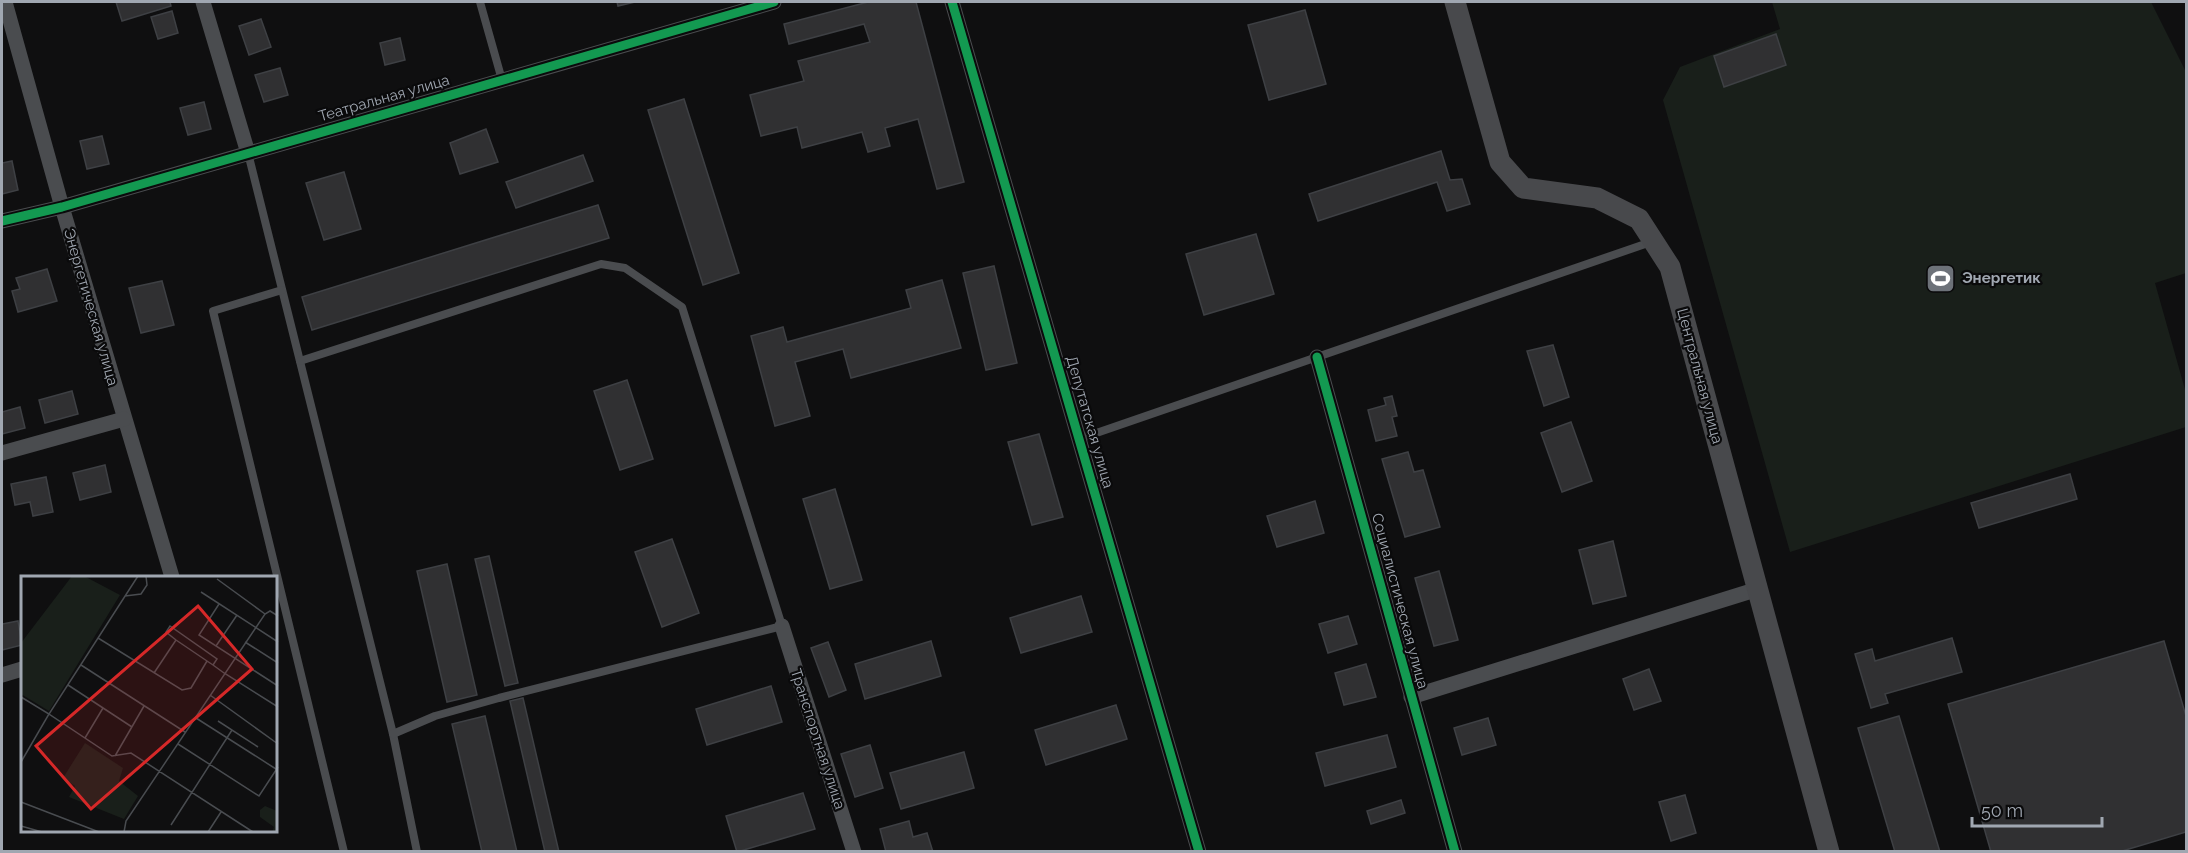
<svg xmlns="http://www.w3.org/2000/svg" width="2188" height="853" font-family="Raleway,sans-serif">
<rect width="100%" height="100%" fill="#0f0f10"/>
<path fill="#191f1a" d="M1772,2H2151L2186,72V273L2155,283L2186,393V427L1790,552L1663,100L1680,67L1780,29Z"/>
<g fill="#303032" stroke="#3e4044" stroke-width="1.5">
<path d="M116,2H170L171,6L122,21Z"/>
<path d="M617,2H635L618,6Z"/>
<path d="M868,2H916L964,182L937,189L918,119L885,128L890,146L868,152L862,132L802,148L797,127L761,136L750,95L804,81L798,61L870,42L864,24L789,44L784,24Z"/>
<path d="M1305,10L1326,84L1269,100L1248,25Z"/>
<path d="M172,11L178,33L158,39L151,17Z"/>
<path d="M261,19L271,47L249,55L239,26Z"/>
<path d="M1776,34L1786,65L1724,87L1714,56Z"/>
<path d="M400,38L405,60L385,65L380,43Z"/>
<path d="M280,68L288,95L264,102L255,75Z"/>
<path d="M684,99L739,273L703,285L648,110Z"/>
<path d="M204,102L211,129L188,135L180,108Z"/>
<path d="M486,129L498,162L460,174L450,143Z"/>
<path d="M102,136L109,164L87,169L80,141Z"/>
<path d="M1441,151L1450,180L1462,179L1470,204L1447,211L1437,182L1318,221L1309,194Z"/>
<path d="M583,155L593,181L516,208L506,182Z"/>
<path d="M12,161L18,190L2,194V163Z"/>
<path d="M344,172L361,229L324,240L306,183Z"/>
<path d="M598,205L609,238L312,330L302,297Z"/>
<path d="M1256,234L1274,294L1204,315L1186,254Z"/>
<path d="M994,266L1017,363L986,370L963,273Z"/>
<path d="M47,269L57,301L18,312L12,291L20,289L16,278Z"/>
<path d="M942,280L961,348L851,378L843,349L795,362L810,416L775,426L751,336L783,327L787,342L911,308L906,290Z"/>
<path d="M162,281L174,325L141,333L129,288Z"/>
<path d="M1553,345L1569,397L1544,406L1527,351Z"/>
<path d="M627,380L653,459L620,470L594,391Z"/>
<path d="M72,391L78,414L45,423L39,400Z"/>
<path d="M1392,396L1397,416L1392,417L1397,436L1376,441L1368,410L1386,405L1384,398Z"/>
<path d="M20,407L25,428L2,434V412Z"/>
<path d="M1571,422L1592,481L1562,492L1541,433Z"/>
<path d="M1039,434L1063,517L1032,525L1008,442Z"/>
<path d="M1408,452L1414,472L1423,470L1440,527L1405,537L1382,459Z"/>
<path d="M105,465L111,492L80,500L73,473Z"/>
<path d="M2070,474L2077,499L1979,528L1971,503Z"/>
<path d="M46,477L53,512L33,516L30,502L15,505L11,484Z"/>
<path d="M835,489L862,580L830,589L803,499Z"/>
<path d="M1315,501L1324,533L1277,547L1267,516Z"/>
<path d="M672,539L699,613L662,627L635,552Z"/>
<path d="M1613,541L1626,596L1593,604L1579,550Z"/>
<path d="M489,556L518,683L505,686L475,559Z"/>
<path d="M447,564L477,695L447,702L417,571Z"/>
<path d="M1439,571L1458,640L1434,646L1415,578Z"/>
<path d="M1081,596L1092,632L1021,653L1010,618Z"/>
<path d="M1348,616L1357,644L1328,653L1319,624Z"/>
<path d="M18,621L22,645L2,650V624Z"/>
<path d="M1952,638L1962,672L1885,694L1888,703L1871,708L1855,654L1872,649L1875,661Z"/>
<path d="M931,641L941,676L865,699L855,664Z"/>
<path d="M2164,641L2186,716V832L2119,852H1991L1948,704Z"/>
<path d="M828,642L846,690L829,697L811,648Z"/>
<path d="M1366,664L1376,697L1344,705L1335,673Z"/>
<path d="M1649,669L1661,701L1634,710L1623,679Z"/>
<path d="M771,686L782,722L707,745L696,709Z"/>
<path d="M523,698L559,852H545L510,701Z"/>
<path d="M1116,705L1127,739L1046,765L1035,730Z"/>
<path d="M485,716L517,852H482L452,724Z"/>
<path d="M1899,716L1940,852H1895L1858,728Z"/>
<path d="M1488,718L1496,745L1462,755L1454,728Z"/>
<path d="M1387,735L1396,767L1325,786L1316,753Z"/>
<path d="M870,745L883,788L855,797L841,754Z"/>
<path d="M964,752L974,788L901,809L890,773Z"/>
<path d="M803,793L815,829L737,852L726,816Z"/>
<path d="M1685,795L1696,833L1671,841L1659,802Z"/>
<path d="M1401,800L1405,813L1371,824L1367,811Z"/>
<path d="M909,821L913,837L927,833L933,852H886L880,829Z"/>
</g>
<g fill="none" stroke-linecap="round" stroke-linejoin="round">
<g stroke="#4a4c4f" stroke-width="8">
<path d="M480,2L502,80"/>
<path d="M248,153L393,734L417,852"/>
<path d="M282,290L213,311L344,852"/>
<path d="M300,361L601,264L625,268L682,307L782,626L499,698L435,716L393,734"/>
<path d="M1079,439L1651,242"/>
</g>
<g stroke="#4a4c4f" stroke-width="15">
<path d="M5,2L62,207L172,577"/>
<path d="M203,2L248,153"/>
<path d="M952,2L1199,852"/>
<path d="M2,221L62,207L774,2"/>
<path d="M1317,357L1455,852"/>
<path d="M2,453L124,419"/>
<path d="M782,626L854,852"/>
<path d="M2,675L22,669"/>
<path d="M1411,697L1758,589"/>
</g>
<path stroke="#48494c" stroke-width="21" d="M1455,2L1500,162L1523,188L1597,198L1639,219L1670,267L1829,852"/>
<defs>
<g id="cycleway">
<path d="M952,2L1199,852"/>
<path d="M2,221L62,207L774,2"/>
<path d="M1317,357L1455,852"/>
</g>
</defs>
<use href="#cycleway" stroke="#0a0a0b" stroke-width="13"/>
<use href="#cycleway" stroke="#139951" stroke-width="9"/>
</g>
<defs>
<symbol id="stadium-square" viewBox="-11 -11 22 22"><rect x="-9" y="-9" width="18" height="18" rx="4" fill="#6d7279" stroke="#0a0a0b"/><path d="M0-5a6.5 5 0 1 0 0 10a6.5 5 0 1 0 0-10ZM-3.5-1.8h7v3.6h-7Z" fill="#fff"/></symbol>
</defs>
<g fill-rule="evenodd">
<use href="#stadium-square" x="1924" y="262" width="33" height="33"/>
</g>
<g text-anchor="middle" stroke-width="4.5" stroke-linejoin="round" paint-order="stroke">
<g font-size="15" fill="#a0a7b1" stroke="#0a0a0b">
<text transform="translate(384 98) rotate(-16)" y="5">Театральная улица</text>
<text transform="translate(91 307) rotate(74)" y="5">Энергетическая улица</text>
<text transform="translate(1700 376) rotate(75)" y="5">Центральная улица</text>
<text transform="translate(1090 422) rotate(74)" y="5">Депутатская улица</text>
<text transform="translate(1400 601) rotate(75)" y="5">Социалистическая улица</text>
<text transform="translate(818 739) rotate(72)" y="5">Транспортная улица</text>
</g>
<g font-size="15" font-weight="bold" fill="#a0a7b1" stroke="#0a0a0b" text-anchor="start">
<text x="1962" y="283">Энергетик</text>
</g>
</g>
<g transform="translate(21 576)">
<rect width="256" height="256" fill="#0f0f10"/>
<path d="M51,0H63L99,19L28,135L0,118V67ZM64,167L102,192L98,205L117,220L103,243L48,221L54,210L42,202ZM244,230L256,235V256H251L253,251L239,241V234Z" fill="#191f1a"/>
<path fill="none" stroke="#494c50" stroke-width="1.5" d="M117,0L28,138L91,180L110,177L232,256M196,3L244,38M180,16L257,66M104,20L120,18L126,9L125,0M198,28L178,59L257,110M77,62L161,114L170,112L186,85M224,66L257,87M195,70L216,39M60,89L164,156M192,89L196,83L149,50L145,56L155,64L186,85L192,89L203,97L257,131M133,97L155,64M47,109L111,151M189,119L257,168M0,121L28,138L0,186M175,142L255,193M197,145L237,171M64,162L82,132M157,168L238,220L257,191M94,180L123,130M0,226L78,256M150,249L211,154M0,250L21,256M103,256L105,245L244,38L249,35L257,40M187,256L200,236"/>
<path fill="#d62828" fill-opacity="0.15" stroke="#d62828" stroke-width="3" d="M177,30L231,93L70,233L15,170Z"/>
<rect width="256" height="256" fill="none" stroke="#a0a7b1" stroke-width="3"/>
</g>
<rect width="2188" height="853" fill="none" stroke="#a0a7b1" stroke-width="6"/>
<path d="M1972 817v9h130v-9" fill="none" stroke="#a0a7b1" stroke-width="3"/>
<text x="1981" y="817" font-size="18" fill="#a0a7b1" stroke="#0a0a0b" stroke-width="4.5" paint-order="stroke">50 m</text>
</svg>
